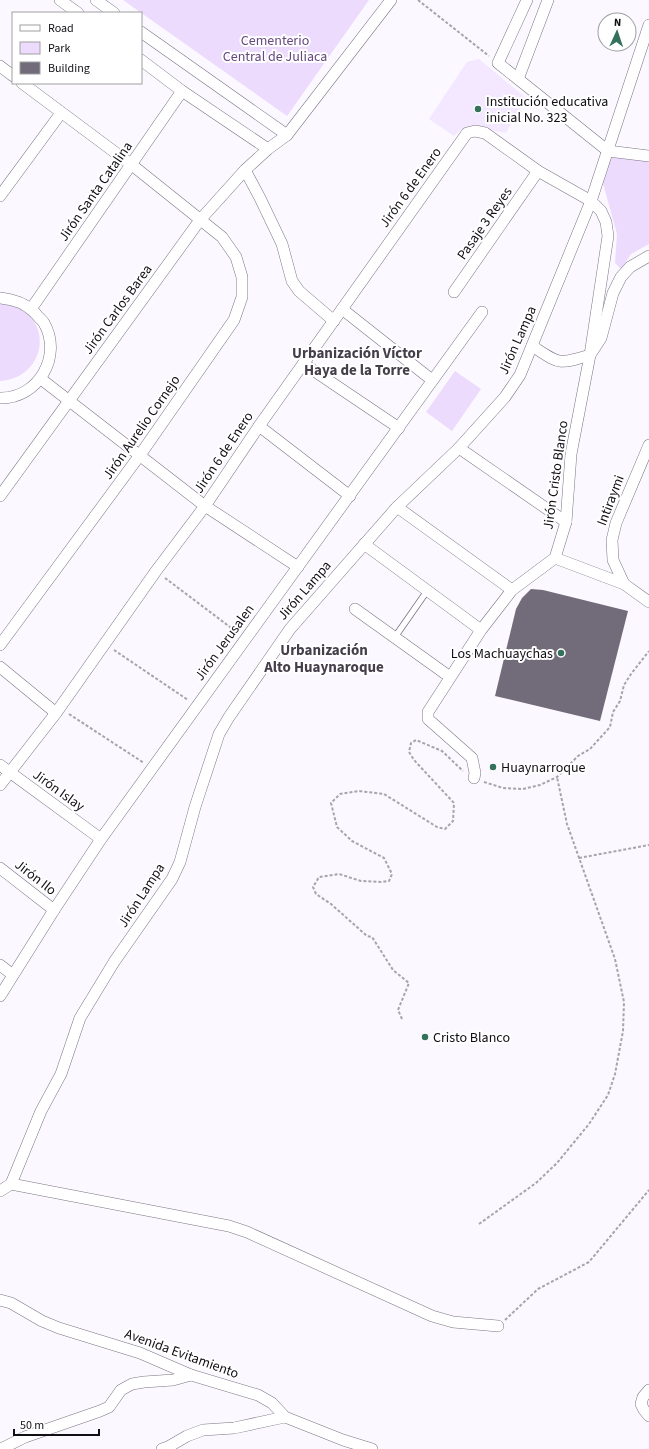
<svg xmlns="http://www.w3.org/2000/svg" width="649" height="1449" font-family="'Source Sans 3',sans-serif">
<rect width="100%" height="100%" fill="#fbf8ff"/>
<path fill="#f3e8ff" d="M479,59L526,98L506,133L473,126L460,130L454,136L429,119L467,62Z"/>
<g fill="#eddbfe">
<path d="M123,0H369L287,116Z"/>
<path d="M615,157L649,160V244L631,254L621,269L615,263L617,234L602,180L607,160Z"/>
<path d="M0,303C5,303 11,303 15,306C56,324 43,379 0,381Z"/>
<path d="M455,371L481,389L452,431L426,412Z"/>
</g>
<path fill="#726b79" d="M531,589L543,590L628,611L600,721L495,696L516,609L522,598Z"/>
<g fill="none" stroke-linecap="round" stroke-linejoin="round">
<defs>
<path id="lane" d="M395,637L427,591"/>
<g id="street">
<path d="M60,0L78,13"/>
<path d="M96,0L114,13"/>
<path d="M527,0L498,63L608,151L649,156"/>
<path d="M141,32L287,135"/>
<path d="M141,60L182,91L268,149"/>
<path d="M0,66L13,76"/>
<path d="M518,79L548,0"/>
<path d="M245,170L260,198L282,244L292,281L299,291L334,321"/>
<path d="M0,196L61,113"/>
<path d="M454,292L538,171"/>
<path d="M0,298C5,299 10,299 15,301C23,303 30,308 36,314C38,317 42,320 44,323C63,356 38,399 0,398"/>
<path d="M31,309L182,91"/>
<path d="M342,309L432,380"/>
<path d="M532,346C560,364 557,365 590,355L601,338L613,293L621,277L630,267L649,256"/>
<path d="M304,364L399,428"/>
<path d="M41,379L205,506L298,567"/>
<path d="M259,426L350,496"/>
<path d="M649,445L616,523L612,540L613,560L624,584L649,602"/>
<path d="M459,448L566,522"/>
<path d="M0,496L200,220L245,170L268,149L287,135L391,0"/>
<path d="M397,507L512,590"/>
<path d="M364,544L481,630"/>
<path d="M555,558L624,584"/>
<path d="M355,609L450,677"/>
<path d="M0,645L140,455L234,320L242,297V277L236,257L222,237L132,165L22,83"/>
<path d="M0,667L56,713"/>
<path d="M0,765L101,839"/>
<path d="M0,785L56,713L156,571L205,506L259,426L467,133L475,131L485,133L538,171L591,201L601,211L606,222L608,236L590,355L571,454L566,522L555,558L512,590L481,630L428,712V719L472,758L475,773L474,778"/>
<path d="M0,868L54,910"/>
<path d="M0,965L13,975"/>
<path d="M0,996L54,910L101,839L482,312"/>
<path d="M11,1184L229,1226L247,1232L432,1316L453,1322L498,1326"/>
<path d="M0,1191L11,1184L41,1111L61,1074L80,1018L114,962L172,879L180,862L195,807L219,734L229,717L290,629L397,507L459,448L505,397L520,375L591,201L649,25"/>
<path d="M0,1300L11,1303L42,1321L59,1328L140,1353L191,1375L258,1395L272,1403L285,1417L343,1440L372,1449"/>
<path d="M649,1390L643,1397L641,1404L644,1410L649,1416"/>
<path d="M1,1449L25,1437L100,1411L109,1407L121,1390L132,1384L144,1382L173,1380L191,1375"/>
<path d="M162,1449L168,1447L187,1436L203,1430L234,1428L285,1417"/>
</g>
</defs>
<use href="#lane" stroke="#7c7583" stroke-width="7"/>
<use href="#street" stroke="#7c7583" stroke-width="12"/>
<g stroke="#a7a4ab" stroke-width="2" stroke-dasharray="3 2" stroke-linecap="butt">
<path d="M418,0L489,56"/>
<path d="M165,578L238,633"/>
<path d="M114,650L188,700"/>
<path d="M69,714L144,763"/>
<path d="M484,782L503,788L523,789L540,785L557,777L578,756L590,749L610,727L613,712L620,701L624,685L631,674L649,651"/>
<path d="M579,858L649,845"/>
<path d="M402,1019L398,1010L409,983L393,970L372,937L367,936L331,904L316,894L313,887L319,877L339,874L361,881L381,882L389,881L392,874L384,858L352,841L337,827L331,803L340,794L359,791L384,794L437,827L445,829L453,821L454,803L414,760L409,752L411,743L416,740L442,751L463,771"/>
<path d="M479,1224L536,1183L557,1163L589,1124L608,1095L615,1074L623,1031L624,1002L615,959L567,824L557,777"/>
<path d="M505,1320L538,1289L589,1262L649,1190"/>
</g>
<use href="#lane" stroke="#fff" stroke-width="5.5"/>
<use href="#street" stroke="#fff" stroke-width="11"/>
</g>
<g fill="#35725c" stroke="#fff" stroke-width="1.5">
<circle cx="478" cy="109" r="4"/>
<circle cx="561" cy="653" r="4"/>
<circle cx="493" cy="767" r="4"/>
<circle cx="425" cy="1037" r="4"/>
</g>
<g text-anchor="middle" stroke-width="4" stroke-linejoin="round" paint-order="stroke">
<g font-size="14" fill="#65487e" stroke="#fff">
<text x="275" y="45">Cementerio<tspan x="275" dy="16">Central de Juliaca</tspan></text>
</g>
<g font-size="14" fill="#110e14" stroke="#fff" text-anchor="start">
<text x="486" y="106">Institución educativa<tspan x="486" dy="16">inicial No. 323</tspan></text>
<text x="553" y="658" text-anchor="end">Los Machuaychas</text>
<text x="501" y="772">Huaynarroque</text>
<text x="433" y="1042">Cristo Blanco</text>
</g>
<g font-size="14" fill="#110e14" stroke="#fff">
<text transform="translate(410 187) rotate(-54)" y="5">Jirón 6 de Enero</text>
<text transform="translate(95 191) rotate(-55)" y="5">Jirón Santa Catalina</text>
<text transform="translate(484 223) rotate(-55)" y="5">Pasaje 3 Reyes</text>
<text transform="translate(117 309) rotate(-54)" y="5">Jirón Carlos Barea</text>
<text transform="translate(517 340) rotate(-66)" y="5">Jirón Lampa</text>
<text transform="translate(141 427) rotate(-55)" y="5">Jirón Aurelio Cornejo</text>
<text transform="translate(223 452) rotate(-56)" y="5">Jirón 6 de Enero</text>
<text transform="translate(555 475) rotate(-82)" y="5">Jirón Cristo Blanco</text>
<text transform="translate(610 500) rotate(-69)" y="5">Intiraymi</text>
<text transform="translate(304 590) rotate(-49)" y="5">Jirón Lampa</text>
<text transform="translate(224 642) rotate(-54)" y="5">Jirón Jerusalen</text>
<text transform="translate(59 790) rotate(36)" y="5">Jirón Islay</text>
<text transform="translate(36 877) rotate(38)" y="5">Jirón Ilo</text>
<text transform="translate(141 895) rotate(-57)" y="5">Jirón Lampa</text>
<text transform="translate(182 1353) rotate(20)" y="5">Avenida Evitamiento</text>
</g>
<g font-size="15" font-weight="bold" fill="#453e4b" stroke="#fff">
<text x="357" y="358">Urbanización Víctor<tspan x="357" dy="17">Haya de la Torre</tspan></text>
<text x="324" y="655">Urbanización<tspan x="324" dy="17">Alto Huaynaroque</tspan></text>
</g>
</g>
<rect x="12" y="12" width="130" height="72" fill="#ffffff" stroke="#a09fa1"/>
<rect x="20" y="25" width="20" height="6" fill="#ffffff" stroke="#a09fa1"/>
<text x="48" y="32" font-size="12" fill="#110e14">Road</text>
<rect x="20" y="42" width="20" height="12" fill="#eddbfe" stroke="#a09fa1"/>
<text x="48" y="52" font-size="12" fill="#110e14">Park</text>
<rect x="20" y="62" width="20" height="12" fill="#726b79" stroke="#a09fa1"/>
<text x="48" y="72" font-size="12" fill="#110e14">Building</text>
<g transform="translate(617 32) rotate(3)"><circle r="19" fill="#ffffff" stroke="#a09fa1"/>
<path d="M0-3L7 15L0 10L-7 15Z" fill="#35725c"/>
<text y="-6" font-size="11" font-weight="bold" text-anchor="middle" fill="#110e14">N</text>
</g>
<path d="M14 1429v6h85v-6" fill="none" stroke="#110e14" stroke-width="2"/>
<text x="20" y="1429" font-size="12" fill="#110e14" stroke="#ffffff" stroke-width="3" paint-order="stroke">50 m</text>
</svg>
